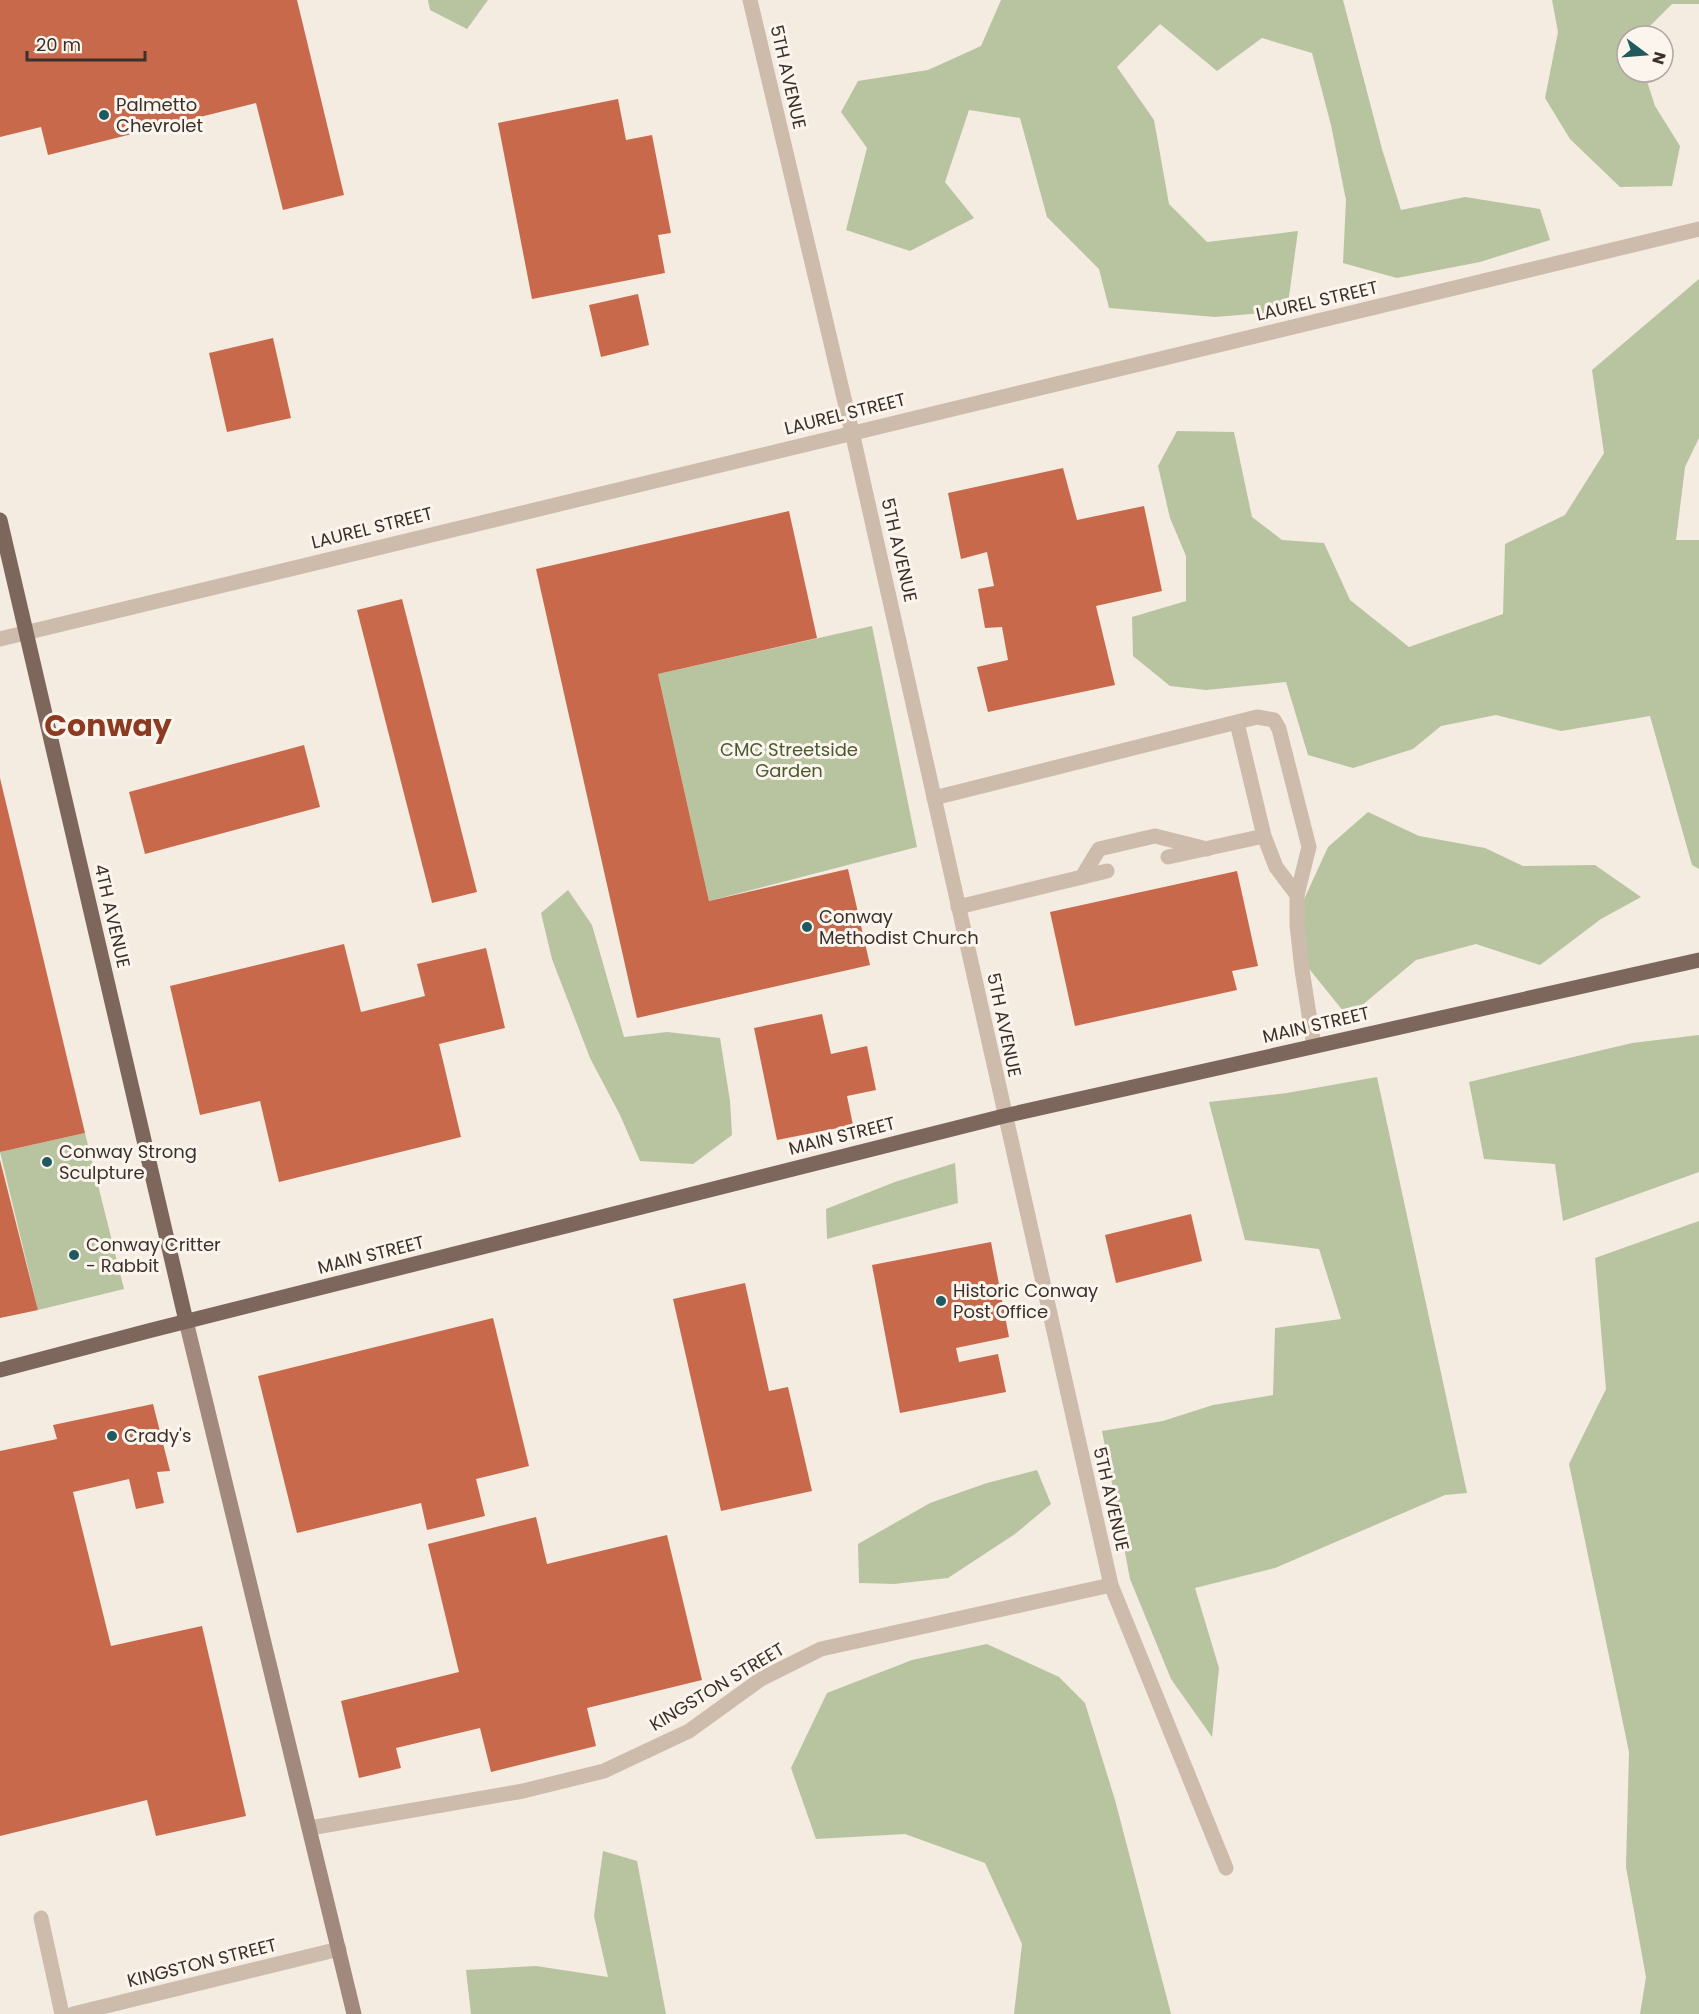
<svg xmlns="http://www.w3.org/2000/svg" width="1699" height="2014" font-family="Poppins,sans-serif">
<rect width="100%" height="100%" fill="#f4ebe1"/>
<g fill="#b8c4a0">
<path d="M428,0H488L467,29L430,10Z"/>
<path d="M1001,0H1343L1382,149L1401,210L1465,197L1540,209L1550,240L1480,262L1397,278L1343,263L1346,200L1331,125L1312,53L1262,38L1217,71L1160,24L1117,67L1154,120L1169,204L1207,242L1298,231L1287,311L1215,317L1109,308L1099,269L1047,217L1020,118L969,110L945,182L974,218L910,251L846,230L867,148L841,112L858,81L928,70L981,46Z"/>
<path d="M1552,0H1699V4H1672L1640,36H1627V72H1644L1655,106L1680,146L1672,186L1620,187L1570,139L1545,98L1558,32Z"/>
<path d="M1699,279V438L1685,467L1676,540H1699V869L1692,865L1650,716L1561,731L1496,715L1441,726L1413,749L1353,768L1308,755L1286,682L1206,690L1170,686L1133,656L1132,617L1186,601V556L1170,518L1158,466L1177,431L1234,432L1252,517L1282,540L1324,543L1350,600L1409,647L1503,614L1505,544L1565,515L1604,453L1592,370Z"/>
<path d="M872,626L917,847L709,901L658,674Z"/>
<path d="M1368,812L1419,836L1485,848L1523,866L1595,865L1641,897L1601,919L1540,965L1476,944L1416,960L1348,1017L1306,965L1295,919L1328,847Z"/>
<path d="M568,890L592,925L624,1037L667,1032L720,1038L730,1101L732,1135L693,1164L640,1161L620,1115L590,1058L552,959L541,913Z"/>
<path d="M1699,1035V1172L1563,1221L1555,1164L1484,1159L1469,1082L1632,1043Z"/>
<path d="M1377,1077L1467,1493L1445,1495L1275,1568L1195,1588L1219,1668L1212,1737L1171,1679L1130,1579L1102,1431L1163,1421L1213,1405L1273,1395L1275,1328L1341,1319L1319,1249L1245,1240L1209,1102L1287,1093Z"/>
<path d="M85,1133L124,1289L38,1310L0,1152Z"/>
<path d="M955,1163L958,1203L827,1239L826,1209L895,1182Z"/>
<path d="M1699,1221V2014H1640L1646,1977L1626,1867L1629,1752L1569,1464L1606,1389L1595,1258Z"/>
<path d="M1037,1470L1051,1504L1015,1534L948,1578L894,1584L859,1583L858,1544L930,1503L987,1483Z"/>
<path d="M987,1644L1059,1677L1085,1703L1115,1800L1171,2014H1014L1022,1944L985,1863L905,1834L816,1839L791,1768L827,1693L912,1660Z"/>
<path d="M603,1851L637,1861L666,2014H471L466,1970L536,1966L608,1977L594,1916Z"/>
</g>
<g fill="#c8694b">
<path d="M0,0H297L344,195L283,210L256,103L48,155L41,127L0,137Z"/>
<path d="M618,99L626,140L652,135L671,233L658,235L665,273L532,299L498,123Z"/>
<path d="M638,294L649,345L601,357L589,305Z"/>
<path d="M273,338L291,418L227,432L209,353Z"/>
<path d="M1063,468L1077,520L1144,506L1162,591L1096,606L1115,685L988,712L977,667L1008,660L1002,627L985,628L978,589L994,586L987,552L961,559L948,493Z"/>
<path d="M789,511L817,638L658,674L709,901L848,869L870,965L637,1018L536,569Z"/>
<path d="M402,599L477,892L432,903L357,610Z"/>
<path d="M304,745L320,807L145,854L129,792Z"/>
<path d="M0,778L85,1133L0,1152Z"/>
<path d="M1237,871L1258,966L1232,971L1237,990L1075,1026L1050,912Z"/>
<path d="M344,944L361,1012L425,996L417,964L486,948L505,1028L439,1044L461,1137L279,1182L260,1101L200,1115L170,986Z"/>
<path d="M822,1014L831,1054L867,1046L876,1090L847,1096L853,1125L777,1140L754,1028Z"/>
<path d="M0,1160L38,1310L0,1318Z"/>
<path d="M1191,1214L1202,1261L1116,1283L1105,1235Z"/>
<path d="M991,1242L1009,1337L956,1348L959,1362L998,1354L1006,1392L900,1413L872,1265Z"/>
<path d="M745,1283L769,1391L788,1387L812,1491L721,1511L673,1299Z"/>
<path d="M493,1318L529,1466L476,1479L485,1516L427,1530L421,1503L297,1533L258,1376Z"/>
<path d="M153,1404L170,1471L157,1472L164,1503L136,1509L129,1479L73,1492L111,1646L202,1626L246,1816L156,1836L147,1800L0,1836V1451L57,1439L53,1425Z"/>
<path d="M536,1517L547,1564L667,1535L702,1680L587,1708L596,1746L491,1772L480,1728L396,1748L401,1768L359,1778L341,1701L459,1672L428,1544Z"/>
</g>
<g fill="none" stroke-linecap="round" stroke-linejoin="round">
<g stroke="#cdbbac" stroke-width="15">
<path d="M1237,723L1264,836L1276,867L1297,895"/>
<path d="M934,798L1257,717L1274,720L1279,729L1309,847L1297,895V925L1302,970L1314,1046"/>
<path d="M1168,857L1264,836"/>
<path d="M1082,877L1099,849L1155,836L1207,849"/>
<path d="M958,907L1107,871"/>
<path d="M41,1918L62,2014"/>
</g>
<g stroke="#cdbbac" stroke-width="15">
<path d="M750,0L852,432L1111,1585L1226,1868"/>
<path d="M0,639L1699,229"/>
<path d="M310,1828L523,1791L604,1771L689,1731L761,1679L821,1649L1111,1585"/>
<path d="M73,2014L339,1949"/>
</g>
<path stroke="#a18a7d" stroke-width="15" d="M186,1321L354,2014"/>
<g stroke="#7d675c" stroke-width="15">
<path d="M0,520L186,1321"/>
<path d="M0,1370L152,1330L1004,1116L1699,960"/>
</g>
</g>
<g fill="#1f5a5e" stroke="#fbf5ee" stroke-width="2">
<circle cx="104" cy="115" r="6"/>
<circle cx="807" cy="927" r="6"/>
<circle cx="47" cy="1162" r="6"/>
<circle cx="74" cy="1255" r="6"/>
<circle cx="941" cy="1301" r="6"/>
<circle cx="112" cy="1436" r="6"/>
</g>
<g text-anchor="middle" stroke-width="6" stroke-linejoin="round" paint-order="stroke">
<g font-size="18" fill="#3b302b" stroke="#fbf5ee">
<text transform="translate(788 77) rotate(77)" y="6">5TH AVENUE</text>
<text transform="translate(1317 301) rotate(-13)" y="6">LAUREL STREET</text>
<text transform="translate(845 414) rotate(-14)" y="6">LAUREL STREET</text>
<text transform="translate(372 528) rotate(-14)" y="6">LAUREL STREET</text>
<text transform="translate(899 550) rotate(77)" y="6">5TH AVENUE</text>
<text transform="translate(112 916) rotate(77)" y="6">4TH AVENUE</text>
<text transform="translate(1004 1025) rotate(78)" y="6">5TH AVENUE</text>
<text transform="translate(1316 1025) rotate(-13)" y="6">MAIN STREET</text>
<text transform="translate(842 1136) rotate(-14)" y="6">MAIN STREET</text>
<text transform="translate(371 1255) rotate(-14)" y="6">MAIN STREET</text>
<text transform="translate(1111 1499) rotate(77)" y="6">5TH AVENUE</text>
<text transform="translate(717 1687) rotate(-31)" y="6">KINGSTON STREET</text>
<text transform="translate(202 1963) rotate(-14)" y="6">KINGSTON STREET</text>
</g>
<g font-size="18" fill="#3b302b" stroke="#fbf5ee" text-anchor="start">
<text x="116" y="111">Palmetto<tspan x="116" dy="21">Chevrolet</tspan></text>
<text x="819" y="923">Conway<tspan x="819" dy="21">Methodist Church</tspan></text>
<text x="59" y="1158">Conway Strong<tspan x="59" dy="21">Sculpture</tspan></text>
<text x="86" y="1251">Conway Critter<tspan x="86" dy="21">- Rabbit</tspan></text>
<text x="953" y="1297">Historic Conway<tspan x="953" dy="21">Post Office</tspan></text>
<text x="124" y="1442">Crady's</text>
</g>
<g font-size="18" fill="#4a5a2e" stroke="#fbf5ee">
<text x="789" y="756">CMC Streetside<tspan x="789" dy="21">Garden</tspan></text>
</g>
<g font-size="30" font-weight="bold" fill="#8c3b22" stroke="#fbf5ee">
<text x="108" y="736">Conway</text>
</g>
</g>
<g transform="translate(1645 54) rotate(106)"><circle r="28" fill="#fbf5ee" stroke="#aea6a0" stroke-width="1.5"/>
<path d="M0-4.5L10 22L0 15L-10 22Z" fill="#1f5a5e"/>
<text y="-9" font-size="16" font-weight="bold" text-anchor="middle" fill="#3b302b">N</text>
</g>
<path d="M27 51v9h118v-9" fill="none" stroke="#3b302b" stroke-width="3"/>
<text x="36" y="51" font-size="18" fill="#3b302b" stroke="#fbf5ee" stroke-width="4.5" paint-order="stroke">20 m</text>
</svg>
